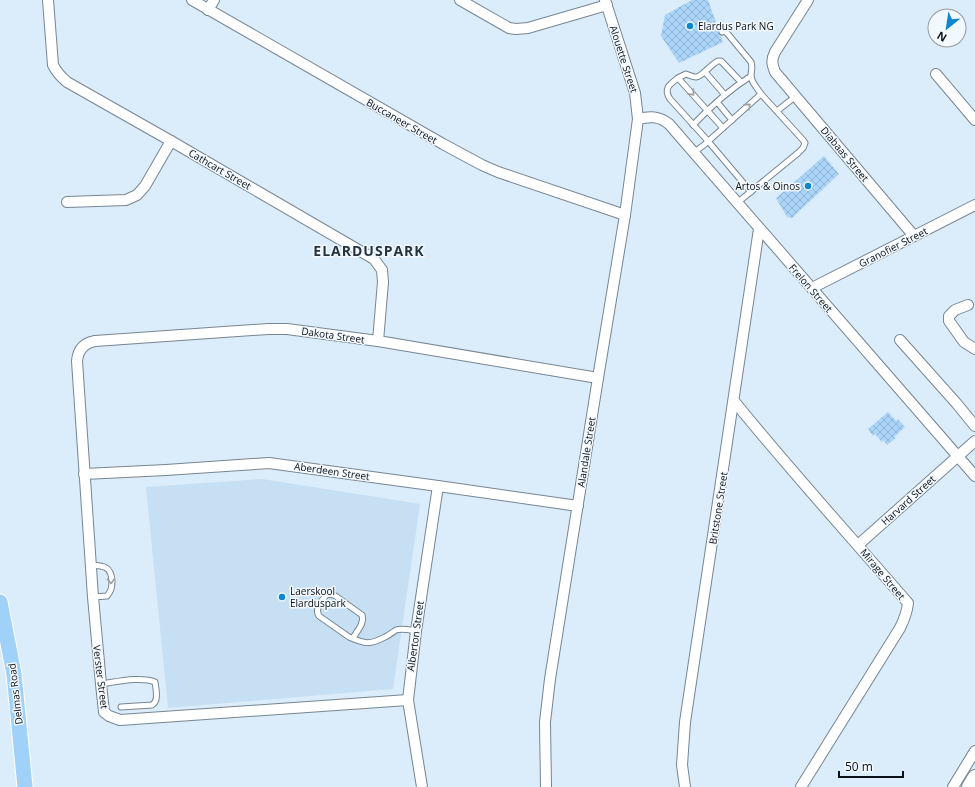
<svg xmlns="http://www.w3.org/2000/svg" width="975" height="787" font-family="'Open Sans',sans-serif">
<defs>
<pattern id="building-cross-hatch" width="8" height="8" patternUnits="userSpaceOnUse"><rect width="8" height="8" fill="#aad4f8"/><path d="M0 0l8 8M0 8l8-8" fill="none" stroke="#91b5d4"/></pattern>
</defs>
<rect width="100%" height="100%" fill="#dbecfb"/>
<path fill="#c7dff2" d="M262,479L420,504L393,689L168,708L146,487Z"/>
<g fill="url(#building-cross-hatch)">
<path d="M692,0H708L723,42L679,63L661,36L665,15Z"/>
<path d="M824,156L839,174L792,218L787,217L776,198Z"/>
<path d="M888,412L896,421L898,419L905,427L894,437L896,438L887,445L883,440L882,442L875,434L873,436L868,429Z"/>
</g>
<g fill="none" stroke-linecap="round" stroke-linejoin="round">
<defs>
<g id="service">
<path d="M722,32L724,31L727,33L751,62C753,68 751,71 751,76C751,82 758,89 761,94"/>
<path d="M705,72L725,95"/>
<path d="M678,78L686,74C689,75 693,77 696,77C702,77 711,64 718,61H721L741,82"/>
<path d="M717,102L732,120"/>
<path d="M777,111L796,96"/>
<path d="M693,125C711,106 729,90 751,76"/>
<path d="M723,128L678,78C670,84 663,88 670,99L708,141L751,192"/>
<path d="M693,153L704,145L761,94L803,140L805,143L803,148L798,153L737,203"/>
<path d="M90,565C104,566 111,566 112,581C112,588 111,591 107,596L93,597"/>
<path d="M353,638C357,631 365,623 362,615L334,595L330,594L326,595C322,601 314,608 319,616L349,637C365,644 370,645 385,637C389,635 393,632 396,630C402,628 410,630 416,631"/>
<path d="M101,684C116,682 141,676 155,682C156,690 159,701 152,705L121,707"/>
</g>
<g id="minor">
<path d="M48,0L53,65C57,73 61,77 67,82L171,141L374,259L382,270L383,282L378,341"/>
<path d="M192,0L443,144L482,165L498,172L625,215"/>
<path d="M460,0L509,28L516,29L528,28L607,5"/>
<path d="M808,0L775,52C771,60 772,64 775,72L914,236"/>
<path d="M208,10L214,0"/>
<path d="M936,74L975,120"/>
<path d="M638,119C650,116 659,116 669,124L975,476"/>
<path d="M67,202L126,200L137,195L145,186L171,141"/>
<path d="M812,288L975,205"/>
<path d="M968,305L955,310L949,316V321L964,342L975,349"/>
<path d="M900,340L957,404L975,426"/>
<path d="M734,401C790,470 850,536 908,603C907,613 904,620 900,628L801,787"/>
<path d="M84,474L166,470L269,463L438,486L578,506"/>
<path d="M858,545L975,441"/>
<path d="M408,700L120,720L109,716L104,712L101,684L93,597L77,361C78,350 84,343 95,341L268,329H287L378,341L598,378"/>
<path d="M422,787L408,700L416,631L438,486"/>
<path d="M546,787L545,722L550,679L598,378L625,215L638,119L635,93L605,0"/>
<path d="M685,787L682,765L685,722L759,229"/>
<path d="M953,787L975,751"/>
</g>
<path id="secondary" d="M969,787L975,777"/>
<path id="primary" d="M0,602L14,674L25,787"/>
</defs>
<use href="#service" stroke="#768693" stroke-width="7"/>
<use href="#minor" stroke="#768693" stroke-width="12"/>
<use href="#secondary" stroke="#768693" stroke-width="16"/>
<use href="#primary" stroke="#fff" stroke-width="17"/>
<use href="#service" stroke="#fff" stroke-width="5"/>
<use href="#minor" stroke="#fff" stroke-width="10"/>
<use href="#secondary" stroke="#fff" stroke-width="14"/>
<use href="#primary" stroke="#a0d1f8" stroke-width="15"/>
</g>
<defs><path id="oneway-chevron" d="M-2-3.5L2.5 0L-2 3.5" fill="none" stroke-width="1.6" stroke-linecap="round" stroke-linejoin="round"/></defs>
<g stroke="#9da0a2">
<use href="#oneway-chevron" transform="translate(692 93) rotate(48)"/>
<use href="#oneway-chevron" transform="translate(748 106) rotate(-42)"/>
<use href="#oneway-chevron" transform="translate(111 581) rotate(87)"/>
</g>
<g fill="#0c86ce" stroke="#f1f8fe" stroke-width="1.5">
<circle cx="690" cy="26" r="4"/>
<circle cx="808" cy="186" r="4"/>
<circle cx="282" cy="597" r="4"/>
</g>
<g text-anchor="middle" stroke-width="3" stroke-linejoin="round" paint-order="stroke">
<g font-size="10" fill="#0b1116" stroke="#f1f8fe" text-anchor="start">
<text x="698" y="30">Elardus Park NG</text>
<text x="800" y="190" text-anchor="end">Artos &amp; Oinos</text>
<text x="290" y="595">Laerskool<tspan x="290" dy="12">Elarduspark</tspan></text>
</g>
<g font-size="10" fill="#0b1116" stroke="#f1f8fe">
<text transform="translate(624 59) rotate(72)" y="4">Alouette Street</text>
<text transform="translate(402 121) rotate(30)" y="4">Buccaneer Street</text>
<text transform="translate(845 154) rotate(50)" y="4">Diabaas Street</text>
<text transform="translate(220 169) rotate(30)" y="4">Cathcart Street</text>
<text transform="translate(893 247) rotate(-27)" y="4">Granofier Street</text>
<text transform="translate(811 288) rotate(49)" y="4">Frelon Street</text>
<text transform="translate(333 335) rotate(8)" y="4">Dakota Street</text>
<text transform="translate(586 452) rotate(-81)" y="4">Alandale Street</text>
<text transform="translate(332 471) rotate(8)" y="4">Aberdeen Street</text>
<text transform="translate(908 500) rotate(-42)" y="4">Harvard Street</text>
<text transform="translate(718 508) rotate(-81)" y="4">Britstone Street</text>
<text transform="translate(883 574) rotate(50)" y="4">Mirage Street</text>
<text transform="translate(415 636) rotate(-82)" y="4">Alberton Street</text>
<text transform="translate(101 677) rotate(83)" y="4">Verster Street</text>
<text transform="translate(15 694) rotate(-97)" y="4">Delmas Road</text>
</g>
<g font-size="14" font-weight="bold" letter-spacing="1" fill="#25333f" stroke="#f1f8fe">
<text x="369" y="256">ELARDUSPARK</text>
</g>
</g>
<g transform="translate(947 28) rotate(210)"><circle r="19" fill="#f1f8fe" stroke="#959ca1"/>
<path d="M0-3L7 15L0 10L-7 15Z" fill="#0c86ce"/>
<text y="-6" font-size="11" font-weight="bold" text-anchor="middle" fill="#0b1116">N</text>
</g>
<path d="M839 771v6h64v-6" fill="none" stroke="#0b1116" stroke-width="2"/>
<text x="845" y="771" font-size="12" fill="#0b1116" stroke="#f1f8fe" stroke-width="3" paint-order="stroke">50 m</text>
</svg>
